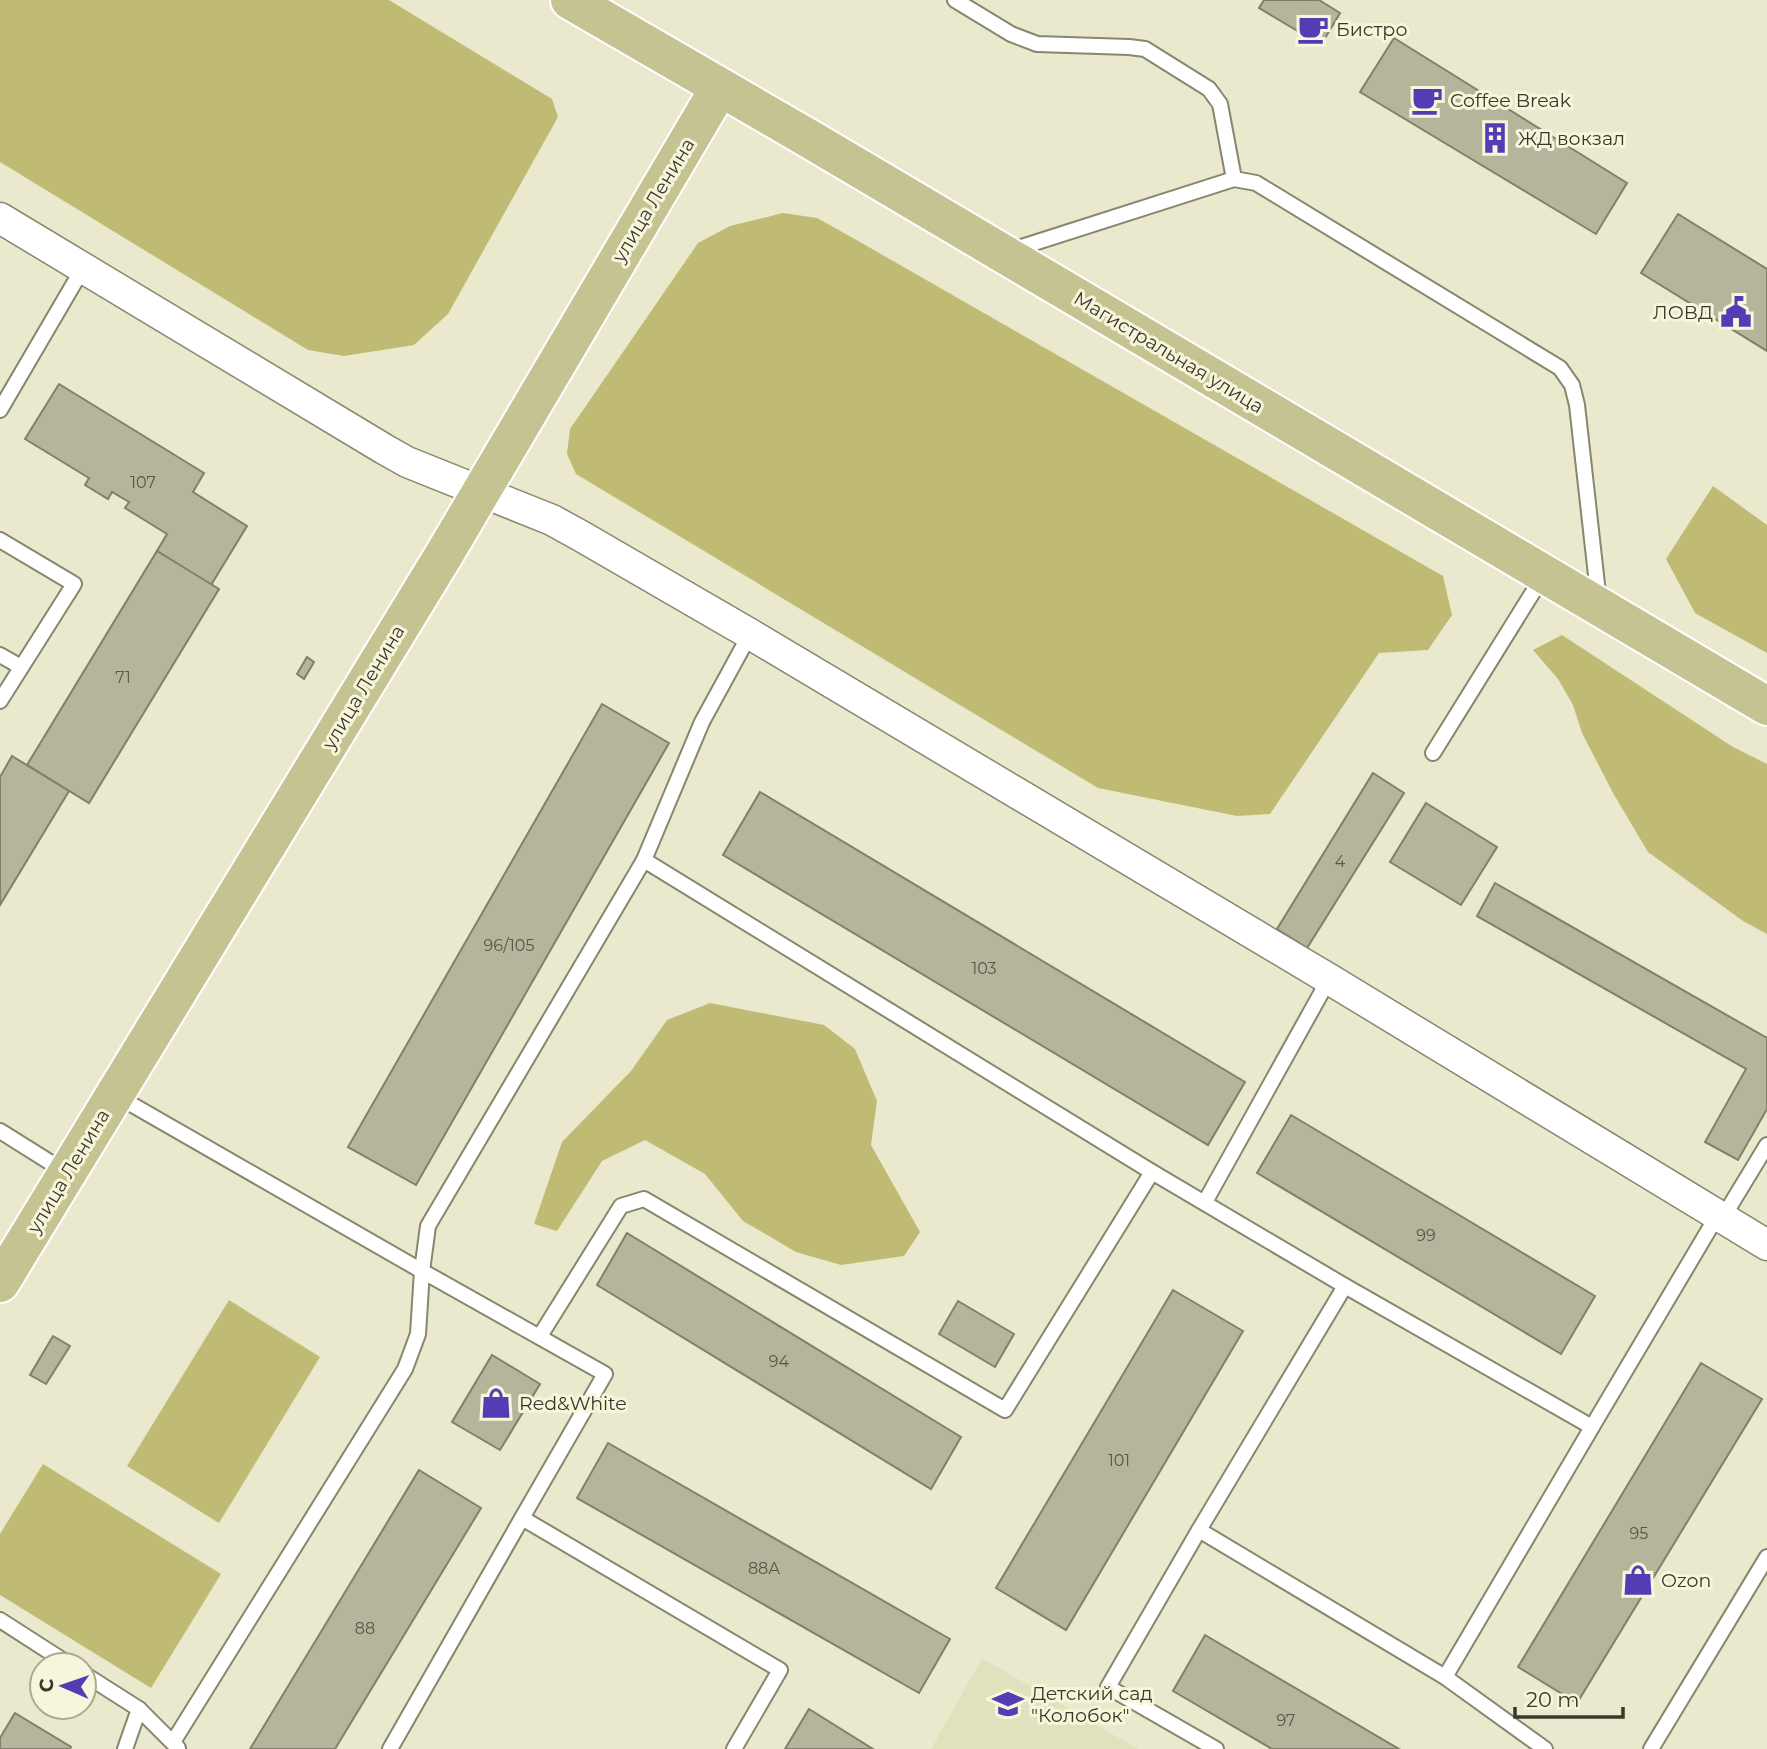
<svg xmlns="http://www.w3.org/2000/svg" width="1767" height="1749" font-family="Montserrat,sans-serif">
<rect width="100%" height="100%" fill="#eae9ce"/>
<path fill="#e2e1be" d="M982,1658L1138,1749H931Z"/>
<g fill="#c0bb74">
<path d="M0,0H389L552,99L558,117L448,314L414,345L344,356L308,350L0,162Z"/>
<path d="M783,213L817,218L853,238L1443,576L1452,615L1428,650L1379,653L1270,814L1237,816L1098,788L576,474L567,454L570,429L698,243L730,226Z"/>
<path d="M1713,486L1767,525V653L1695,613L1666,559Z"/>
<path d="M1562,635L1733,747L1767,764V934L1743,921L1648,852L1613,793L1582,733L1573,705L1558,679L1533,650Z"/>
<path d="M710,1003L824,1025L855,1049L877,1101L871,1145L920,1232L904,1256L841,1265L796,1252L743,1221L705,1174L645,1140L602,1161L557,1231L534,1224L562,1142L631,1071L667,1020Z"/>
<path d="M229,1300L320,1357L219,1523L127,1466Z"/>
<path d="M43,1464L221,1574L151,1688L0,1595V1534Z"/>
</g>
<g fill="#b6b59b" stroke="#818068" stroke-width="2">
<path d="M1264,0H1319L1340,13L1321,45L1259,8Z"/>
<path d="M1394,38L1627,183L1596,234L1360,92Z"/>
<path d="M1678,214L1767,269V351L1641,273Z"/>
<path d="M59,384L204,473L193,492L247,526L211,585L157,551L167,534L125,508L129,502L112,492L108,499L85,485L89,478L25,439Z"/>
<path d="M157,551L219,589L89,803L27,765Z"/>
<path d="M307,657L314,662L304,679L297,674Z"/>
<path d="M602,704L669,743L416,1185L348,1147Z"/>
<path d="M12,756L69,791L0,905V777Z"/>
<path d="M1373,773L1404,793L1307,948L1277,929Z"/>
<path d="M760,792L1245,1082L1208,1145L723,855Z"/>
<path d="M1426,803L1497,847L1461,905L1390,862Z"/>
<path d="M1495,883L1767,1038V1109L1738,1160L1705,1142L1746,1069L1477,916Z"/>
<path d="M1291,1115L1595,1296L1561,1354L1257,1173Z"/>
<path d="M627,1233L961,1437L931,1489L597,1285Z"/>
<path d="M1173,1290L1243,1331L1066,1630L996,1588Z"/>
<path d="M958,1301L1014,1334L995,1367L939,1334Z"/>
<path d="M53,1336L70,1346L46,1384L30,1375Z"/>
<path d="M492,1355L540,1384L500,1450L452,1422Z"/>
<path d="M1701,1363L1762,1399L1577,1703L1518,1667Z"/>
<path d="M608,1443L950,1639L919,1693L577,1498Z"/>
<path d="M419,1470L481,1508L335,1749H250Z"/>
<path d="M1205,1635L1399,1749H1272L1173,1691Z"/>
<path d="M809,1709L873,1749H785Z"/>
<path d="M15,1713L71,1747L70,1749H0V1738Z"/>
</g>
<g fill="none" stroke-linecap="round" stroke-linejoin="round">
<defs>
<g id="lane">
<path d="M955,0L1011,34L1037,44L1129,47L1145,49L1209,89L1220,104L1234,179"/>
<path d="M1009,251L1234,179L1256,183L1560,368L1572,385L1577,405L1599,602"/>
<path d="M0,410L83,268"/>
<path d="M0,540L74,584L0,701"/>
<path d="M0,655L21,667"/>
<path d="M1433,753L1543,576"/>
<path d="M644,860L702,722L750,634"/>
<path d="M117,1096L422,1271L428,1226L644,860L1152,1172L1345,1286L1592,1427L1717,1216"/>
<path d="M0,1131L67,1173"/>
<path d="M1205,1202L1329,979"/>
<path d="M1722,1219L1767,1145"/>
<path d="M1345,1286L1199,1530L1445,1677L1545,1749"/>
<path d="M540,1336L621,1206L644,1199L1005,1410L1152,1172"/>
<path d="M1199,1530L1108,1687L1216,1749"/>
<path d="M0,1620L70,1665"/>
<path d="M84,1674L139,1709L178,1748"/>
<path d="M1445,1677L1592,1427"/>
<path d="M173,1742L405,1369L418,1334L422,1271L605,1374L522,1518"/>
<path d="M125,1749L139,1709"/>
<path d="M390,1749L522,1518L780,1670L734,1749"/>
<path d="M1651,1749L1767,1557"/>
</g>
<path id="street" d="M0,218L384,449L407,462L552,520L581,536L750,634L1329,979L1767,1245"/>
<g id="primary">
<path d="M570,0L813,141L1767,706"/>
<path d="M0,1283L445,553L720,87"/>
</g>
</defs>
<use href="#lane" stroke="#87866e" stroke-width="18"/>
<use href="#street" stroke="#87866e" stroke-width="33"/>
<use href="#primary" stroke="#fff" stroke-width="42"/>
<use href="#lane" stroke="#fff" stroke-width="14"/>
<use href="#street" stroke="#fff" stroke-width="30"/>
<use href="#primary" stroke="#c6c392" stroke-width="38"/>
</g>
<defs>
<symbol id="cafe-bare" viewBox="-9 -9 18 18"><path d="M-5.5-4.5H6V0H3Q3 3.5 0 3.5H-2.5Q-5.5 3.5-5.5 0ZM3-3.2v2h1.7v-2ZM-6 4.5H4V6H-6Z" fill="#533db5" stroke="#f7f6db" stroke-width="2.5" paint-order="stroke"/></symbol>
<symbol id="building-bare" viewBox="-9 -9 18 18"><path d="M-4-6H4V6H1V3H-1V6H-4ZM-2.5-4.3h1.7v1.8h-1.7ZM.8-4.3h1.7v1.8H.8ZM-2.5-1h1.7V.8h-1.7ZM.8-1h1.7V.8H.8Z" fill="#533db5" stroke="#f7f6db" stroke-width="2.5" paint-order="stroke"/></symbol>
<symbol id="civic-bare" viewBox="-9 -9 18 18"><path d="M-.6-6.5H3V-4.5H.6V-3L4-1V1h2V6H-6V1h2V-1L-.6-3ZM-1.2 2.5V6h2.4V2.5Z" fill="#533db5" stroke="#f7f6db" stroke-width="2.5" paint-order="stroke"/></symbol>
<symbol id="shop-bare" viewBox="-9 -9 18 18"><path d="M-5-2.5h2.3a2.7 3.5 0 0 1 5.4 0H5L5.5 6h-11ZM-1.5-2.5h3a1.5 2.3 0 0 0-3 0Z" fill="#533db5" stroke="#f7f6db" stroke-width="2.5" paint-order="stroke"/></symbol>
<symbol id="school-bare" viewBox="-9 -9 18 18"><path d="M0-5L7-2L0 1L-7-2ZM-4 1L0 2.5L4 1V4Q0 6-4 4Z" fill="#533db5" stroke="#f7f6db" stroke-width="2.5" paint-order="stroke"/></symbol>
</defs>
<g fill-rule="evenodd">
<use href="#cafe-bare" x="1291" y="7" width="44" height="44"/>
<use href="#cafe-bare" x="1405" y="78" width="44" height="44"/>
<use href="#building-bare" x="1473" y="116" width="44" height="44"/>
<use href="#civic-bare" x="1714" y="290" width="44" height="44"/>
<use href="#shop-bare" x="474" y="1381" width="44" height="44"/>
<use href="#shop-bare" x="1616" y="1558" width="44" height="44"/>
<use href="#school-bare" x="986" y="1682" width="44" height="44"/>
</g>
<g text-anchor="middle" stroke-width="6" stroke-linejoin="round" paint-order="stroke">
<g font-size="16" fill="#585748">
<text x="143" y="488">107</text>
<text x="123" y="683">71</text>
<text x="1340" y="867">4</text>
<text x="509" y="951">96/105</text>
<text x="984" y="974">103</text>
<text x="1426" y="1241">99</text>
<text x="779" y="1367">94</text>
<text x="1119" y="1466">101</text>
<text x="1639" y="1539">95</text>
<text x="764" y="1574">88А</text>
<text x="365" y="1634">88</text>
<text x="1286" y="1726">97</text>
</g>
<g font-size="19" fill="#38382d" stroke="#f7f6db" text-anchor="start">
<text x="1336" y="36">Бистро</text>
<text x="1450" y="107">Coffee Break</text>
<text x="1518" y="145">ЖД вокзал</text>
<text x="1713" y="319" text-anchor="end">ЛОВД</text>
<text x="519" y="1410">Red&amp;White</text>
<text x="1661" y="1587">Ozon</text>
<text x="1031" y="1700">Детский сад<tspan x="1031" dy="22">"Колобок"</tspan></text>
</g>
<g font-size="19" fill="#38382d" stroke="#f7f6db">
<text transform="translate(653 200) rotate(-59)" y="7">улица Ленина</text>
<text transform="translate(1169 352) rotate(31)" y="7">Магистральная улица</text>
<text transform="translate(363 687) rotate(-59)" y="7">улица Ленина</text>
<text transform="translate(68 1171) rotate(-59)" y="7">улица Ленина</text>
</g>
</g>
<g transform="translate(63 1686) rotate(272)"><circle r="33" fill="#f7f6db" stroke="#abaa95" stroke-width="2"/>
<path d="M0-5L12 26L0 18L-12 26Z" fill="#533db5"/>
<text y="-10" font-size="19" font-weight="bold" text-anchor="middle" fill="#38382d">С</text>
</g>
<path d="M1515 1707v10h108v-10" fill="none" stroke="#38382d" stroke-width="3.5"/>
<text x="1526" y="1707" font-size="21" fill="#38382d" stroke="#f7f6db" stroke-width="5" paint-order="stroke">20 m</text>
</svg>
